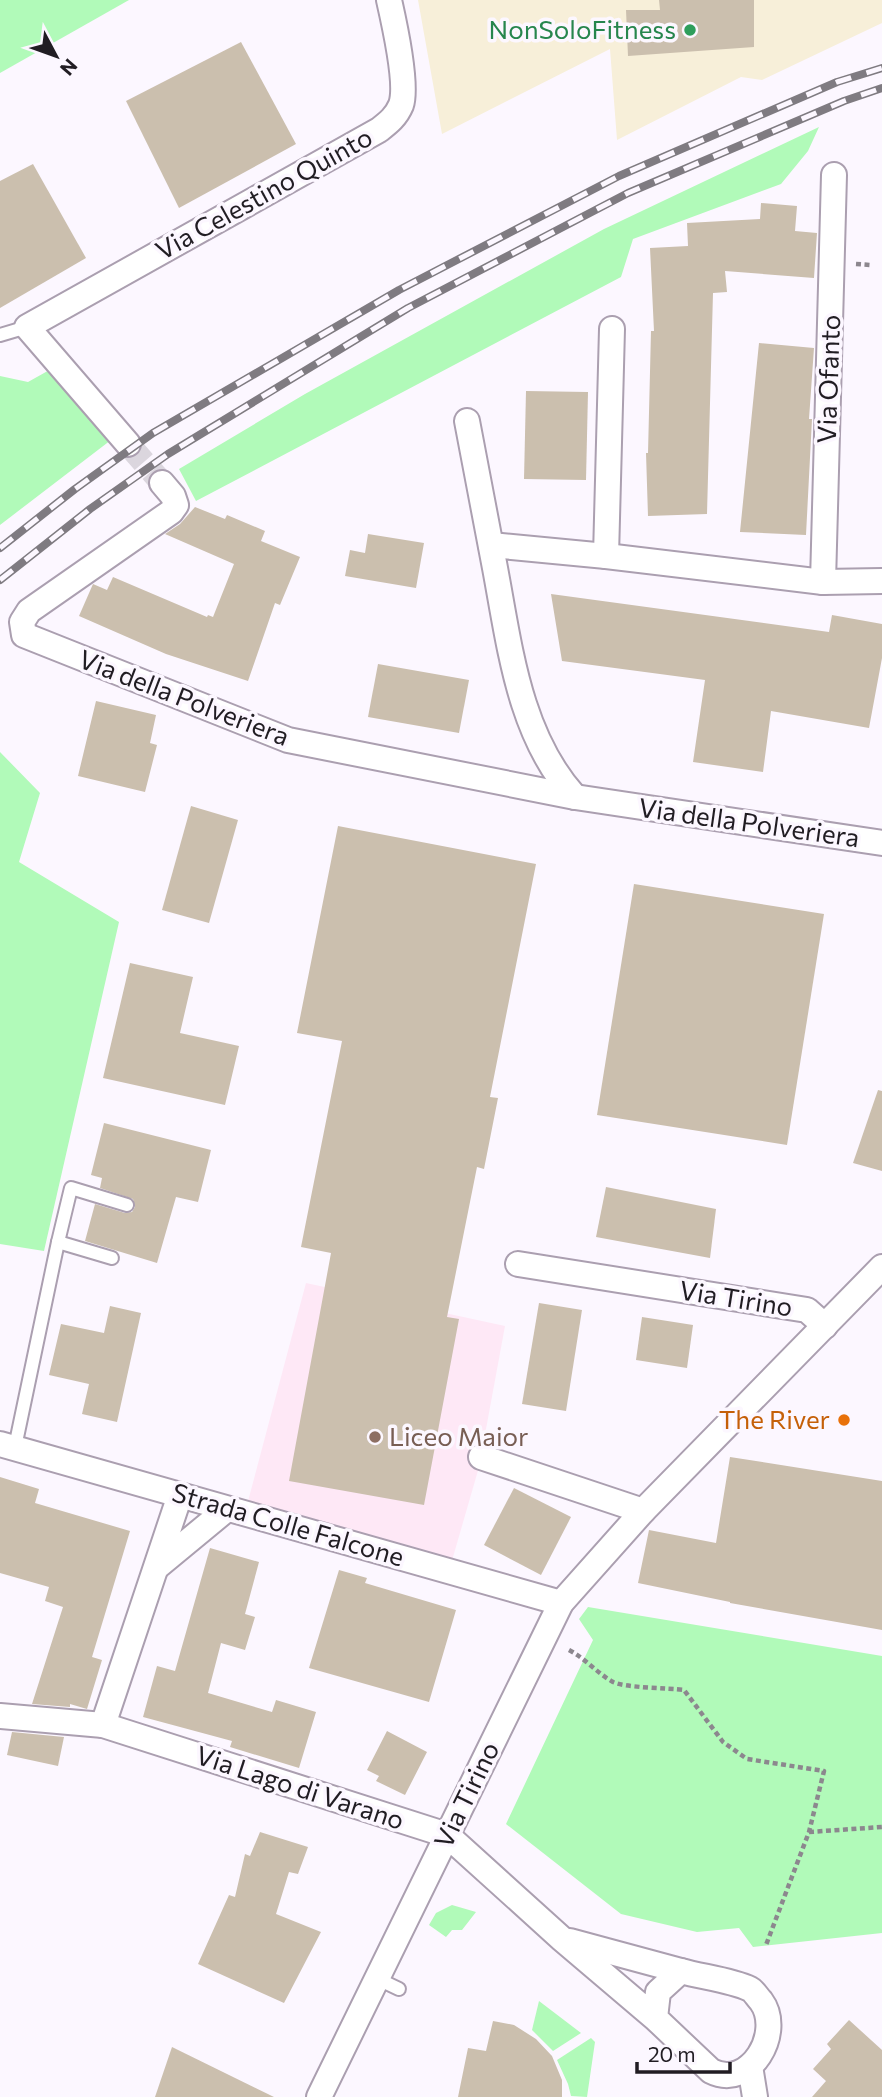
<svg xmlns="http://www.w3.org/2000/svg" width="882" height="2097" font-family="Commissioner,sans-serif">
<rect width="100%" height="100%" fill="#fcf7ff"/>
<path fill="#f7efd9" d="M418,0H882V23L762,80L741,77L617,140L610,49L442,134Z"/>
<path fill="#fee8f6" d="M306,1283L505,1326L479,1467L451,1564L247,1505Z"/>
<g fill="#b1fab9">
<path d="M0,0H129L0,73Z"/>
<path d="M819,127L808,151L781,184L633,239L621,277L196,501L179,469L305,394L604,229Z"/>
<path d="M53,368L111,440L0,525V376L28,382Z"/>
<path d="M0,752L40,793L19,862L119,922L44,1251L0,1244Z"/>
<path d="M588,1607L882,1656V1933L753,1947L739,1928L697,1932L621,1914L506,1824L593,1640L579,1619Z"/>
<path d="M452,1905L476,1912L462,1930H452L446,1937L429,1925L436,1913Z"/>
<path d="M539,2001L581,2033L553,2051L532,2030Z"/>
<path d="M591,2038L595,2042L587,2097L571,2096L568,2084L557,2060Z"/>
</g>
<g fill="#cbbfae">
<path d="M659,0H754V47L628,56L626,10H660Z"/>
<path d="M241,42L296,144L179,208L126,101Z"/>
<path d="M33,164L86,258L0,308V181Z"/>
<path d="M761,203L797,206L795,231L817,233L814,278L725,271L727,292L713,293L707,514L648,516L646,453H648L651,331H654L650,248L688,246L687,223L760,219Z"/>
<path d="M759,343L814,348L809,419H812L806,535L740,532Z"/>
<path d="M526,391L588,392L586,480L524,479Z"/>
<path d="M195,507L225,519L227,515L265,531L261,541L300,557L280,605L275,603L248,681L166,654L79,616L93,584L107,590L113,577L207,617L208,615L213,617L234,564L165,534L180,524Z"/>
<path d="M368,534L424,543L416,588L345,576L350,550L365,553Z"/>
<path d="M551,594L829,632L832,615L882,624V658L869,728L771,711L763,772L693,762L705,680L562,661Z"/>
<path d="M378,664L469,680L459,733L368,717Z"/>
<path d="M96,701L156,715L150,743L157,745L145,792L78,776Z"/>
<path d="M191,806L238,820L209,923L162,910Z"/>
<path d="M338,826L536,864L490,1097L498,1098L484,1169L477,1167L447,1317L459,1319L424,1505L289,1481L331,1253L301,1247L342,1041L297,1033Z"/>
<path d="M634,884L824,914L787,1145L597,1115Z"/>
<path d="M130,963L193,977L180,1033L239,1046L225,1105L103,1078Z"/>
<path d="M878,1090L882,1091V1171L853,1163Z"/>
<path d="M104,1123L211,1150L198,1202L176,1197L157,1263L85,1241L95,1204L125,1213L132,1212L135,1207L133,1199L100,1188L102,1178L91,1175Z"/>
<path d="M606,1187L716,1209L710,1258L596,1237Z"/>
<path d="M539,1303L582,1310L566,1411L522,1404Z"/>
<path d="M110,1306L141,1313L117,1422L82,1414L89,1384L49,1375L61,1324L104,1333Z"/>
<path d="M642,1317L693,1325L687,1368L636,1360Z"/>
<path d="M730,1457L882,1481V1630L730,1603V1602L638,1583L649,1530L716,1543Z"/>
<path d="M0,1477L39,1489L35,1503L130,1531L92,1657L102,1660L87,1709L70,1704V1707L32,1704L63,1607L45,1601L49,1587L0,1573Z"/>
<path d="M514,1488L571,1517L541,1575L484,1545Z"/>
<path d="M210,1548L259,1562L245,1614L255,1617L245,1650L221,1643L208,1693L272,1712L276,1700L316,1712L299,1768L230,1747L232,1741L143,1717L157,1666L175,1671Z"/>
<path d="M339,1570L367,1578L365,1583L456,1610L429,1702L309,1668Z"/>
<path d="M387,1731L427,1752L405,1795L376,1781L379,1776L367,1770Z"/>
<path d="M12,1732L64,1737L58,1766L7,1755Z"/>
<path d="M260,1832L308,1847L298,1874L289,1872L276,1914L321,1932L284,2003L198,1964L229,1895L235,1897L245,1854L250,1856Z"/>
<path d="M849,2020L882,2050V2097H812L826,2081L813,2069L831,2049L827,2044Z"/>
<path d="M493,2021L514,2025L536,2039L552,2056L562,2080V2097H458L468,2048L486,2051Z"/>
<path d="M172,2047L274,2097H155Z"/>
</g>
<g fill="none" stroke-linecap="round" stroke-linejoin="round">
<path stroke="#dbd6de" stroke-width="24" stroke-dasharray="24 12" stroke-linecap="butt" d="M128,444L162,483"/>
<defs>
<g id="lane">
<path d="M0,335L27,327"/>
<path d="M58,1242L112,1258"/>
<path d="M15,1447L58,1242L71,1188L127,1205"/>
<path d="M378,1979L399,1989"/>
</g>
<g id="street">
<path d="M467,421C476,470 486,519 495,568C510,648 519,735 575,797"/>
<path d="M128,444L27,327L379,130C388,123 396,117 401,105C408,85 394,22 389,0"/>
<path d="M162,483L173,496L176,505L171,512L29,611L22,622L24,635L288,740L575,797L882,843"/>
<path d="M491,545L606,556L823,582L882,581"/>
<path d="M606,556L612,329"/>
<path d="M823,582L834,175"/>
<path d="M518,1264L807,1310L825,1326"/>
<path d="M0,1444L561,1603"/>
<path d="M481,1457L643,1511"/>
<path d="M158,1566L227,1509"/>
<path d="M0,1716L103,1725L447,1835L562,1939L655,2018L711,2071C750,2091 784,2032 761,2001C757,1997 754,1991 750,1989C731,1980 702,1977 681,1971L658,1992L655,2018"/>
<path d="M103,1725L180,1495"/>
<path d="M570,1941L681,1971"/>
<path d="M750,2066L755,2097"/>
<path d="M319,2097L561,1603L643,1511L882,1267"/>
</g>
</defs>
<use href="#lane" stroke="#ab9fb0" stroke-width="16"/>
<use href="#street" stroke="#ab9fb0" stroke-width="28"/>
<g stroke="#8c878e" stroke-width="4.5" stroke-dasharray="5 3.5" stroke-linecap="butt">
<path d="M856,264L870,265"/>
<path d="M569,1650C586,1659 597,1673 613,1682C626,1688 668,1688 684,1690L723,1742L747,1759L824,1771L809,1832L766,1945"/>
<path d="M809,1832L882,1827"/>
</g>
<use href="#lane" stroke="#fff" stroke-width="12"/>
<use href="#street" stroke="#fff" stroke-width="24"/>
<defs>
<g id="rail">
<path d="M0,548L75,489L153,433L399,290L619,176L837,82L882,68"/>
<path d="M0,580L90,509L168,454L408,308L628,193L844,101L882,88"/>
</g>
</defs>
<use href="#rail" stroke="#7f7b81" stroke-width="8"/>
<use href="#rail" stroke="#fcf7ff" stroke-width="5" stroke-dasharray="16" stroke-linecap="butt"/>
</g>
<circle fill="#2e9e5b" stroke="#fcf7ff" stroke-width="2.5" cx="690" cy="30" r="7"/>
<circle fill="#e8710a" stroke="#fcf7ff" stroke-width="2.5" cx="844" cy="1420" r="7"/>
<circle fill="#8d6e63" stroke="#fcf7ff" stroke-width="2.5" cx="375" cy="1437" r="7"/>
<g text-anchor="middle" stroke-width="7" stroke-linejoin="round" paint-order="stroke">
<g font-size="26" fill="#27864d" stroke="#fcf7ff" text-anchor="end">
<text x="676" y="39">NonSoloFitness</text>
</g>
<g font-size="26" fill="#211d23" stroke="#fcf7ff">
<text transform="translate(264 194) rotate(-29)" y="9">Via Celestino Quinto</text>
<text transform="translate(829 379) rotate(-88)" y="9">Via Ofanto</text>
<text transform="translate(184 698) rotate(21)" y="9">Via della Polveriera</text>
<text transform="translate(749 823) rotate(8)" y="9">Via della Polveriera</text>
<text transform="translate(736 1299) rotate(9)" y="9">Via Tirino</text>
<text transform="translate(288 1525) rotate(16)" y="9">Strada Colle Falcone</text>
<text transform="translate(300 1788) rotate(18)" y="9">Via Lago di Varano</text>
<text transform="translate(467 1795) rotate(-64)" y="9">Via Tirino</text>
</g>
<g font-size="26" fill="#c56008" stroke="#fcf7ff" text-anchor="end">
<text x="830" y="1429">The River</text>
</g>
<g font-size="26" fill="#785e54" stroke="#fcf7ff" text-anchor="start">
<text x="389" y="1446">Liceo Maior</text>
</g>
</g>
<g transform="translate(56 56) rotate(131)" stroke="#fcf7ff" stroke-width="5" paint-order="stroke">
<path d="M0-5L12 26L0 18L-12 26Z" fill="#211d23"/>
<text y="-10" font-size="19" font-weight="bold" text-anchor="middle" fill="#211d23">N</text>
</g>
<path d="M637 2062v10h93v-10" fill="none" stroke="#211d23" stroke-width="3.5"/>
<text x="648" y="2062" font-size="21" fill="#211d23" stroke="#fcf7ff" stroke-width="5" paint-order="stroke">20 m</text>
</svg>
